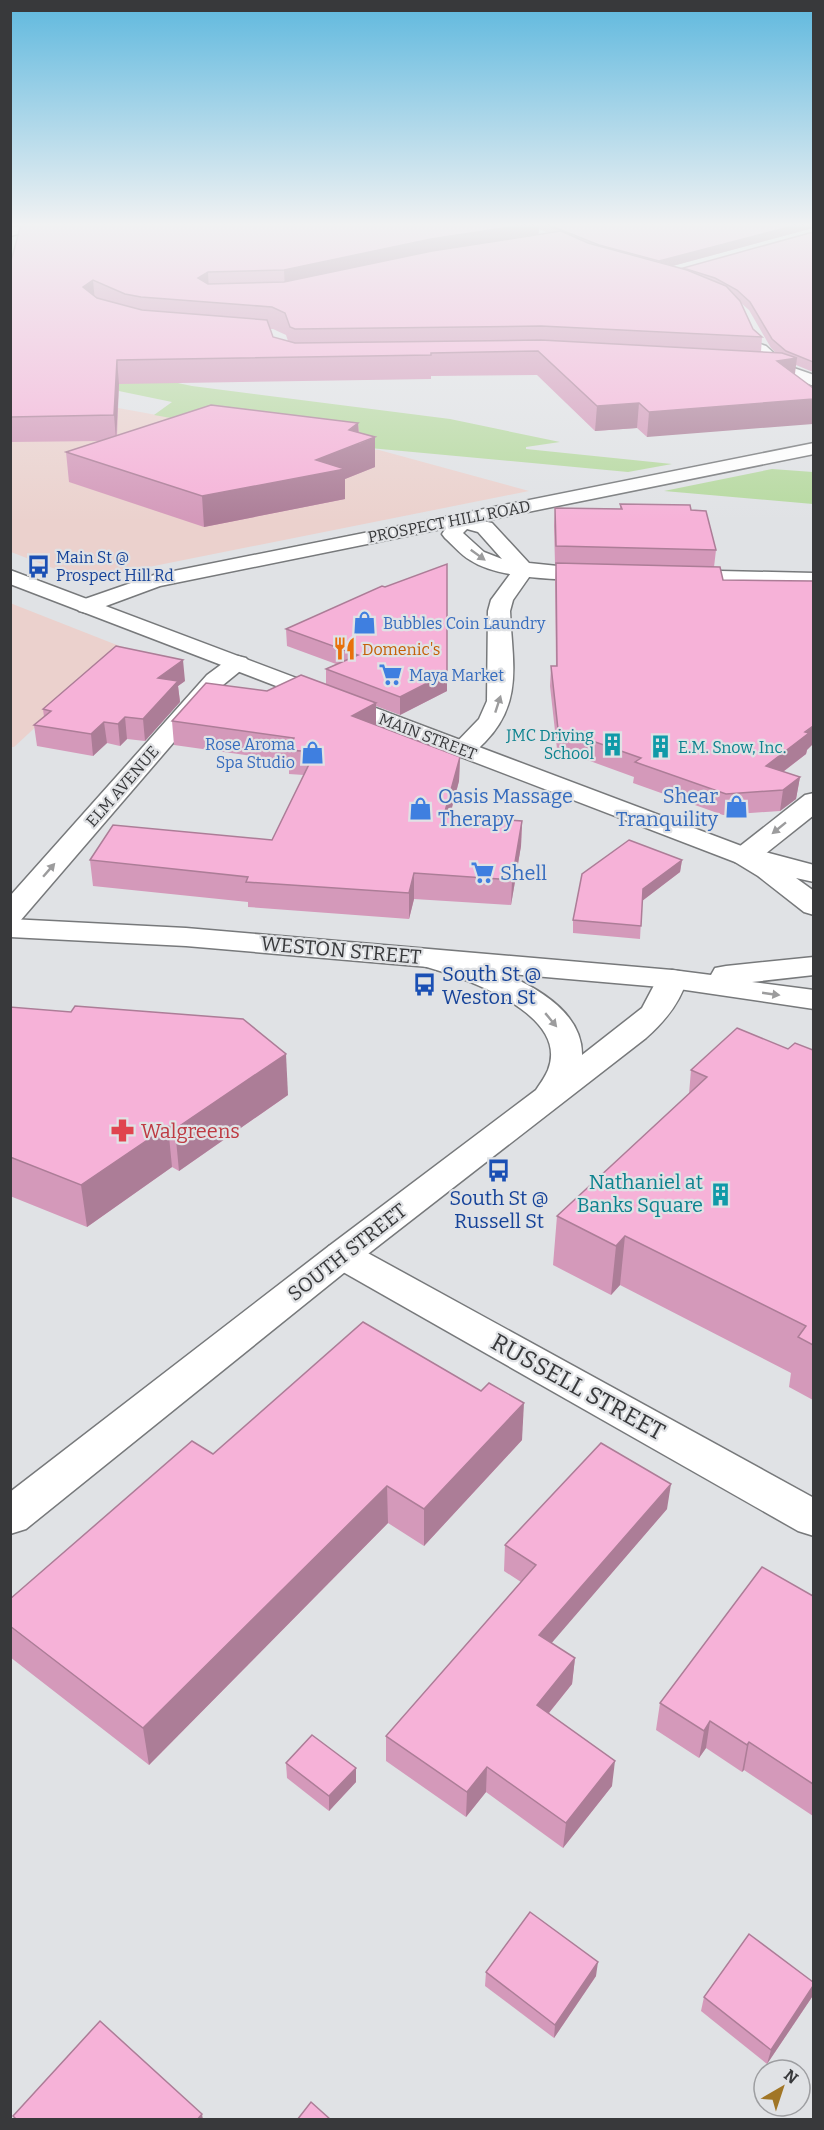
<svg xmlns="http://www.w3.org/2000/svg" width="824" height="2130" font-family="Bitter,serif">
<rect width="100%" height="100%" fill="#e0e2e5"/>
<g fill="#ebd1cd">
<path d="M10,380L85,402L305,442L379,450L529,491L99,577H76L11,552Z"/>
<path d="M10,603L122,647L14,747H10Z"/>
</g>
<g fill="#b6d99f">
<path d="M11,348L192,386L450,419L560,442L526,447V449L672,464L628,472L305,442L154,415L172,402L85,384Z"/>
<path d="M772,469L813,472V504L664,491Z"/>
</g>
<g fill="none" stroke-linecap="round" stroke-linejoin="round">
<defs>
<g id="minor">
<path d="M29,224H50L48,227L10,236V228Z"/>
<path d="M760,344L766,346L788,366L814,375V386L776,372L752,349Z"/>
<path d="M523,564L530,566L534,570L513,600L510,611C512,661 524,702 485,742C475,752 469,758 454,754L450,749L479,719L487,701L488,611L491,600L516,566Z"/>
<path d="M238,656L246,658L250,663L223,685L20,921L10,924V896L207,675L230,658Z"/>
<path d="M814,793V815L755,862L745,864L735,862L731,856L735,850L805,795Z"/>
<path d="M342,1242L355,1246L814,1498V1536L798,1531L329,1264L323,1255L329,1246Z"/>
</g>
<g id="tertiary">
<path d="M814,443V454L483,521L492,523L529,563L606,571L610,575L606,579L599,581C563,579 500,580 470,560C461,555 453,545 445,538L442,534L446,528L160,586L87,613L79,611L76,606L79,601L154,575ZM467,529L478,532L502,559L484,552L463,533Z"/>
<path d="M677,570L814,573V585L670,580L666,576L670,572Z"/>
</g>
<g id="secondary">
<path d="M10,570L760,853L765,852L814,865V882L796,878L814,891V915L804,912L758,876L735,862L10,584Z"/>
<path d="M431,950C479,962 583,992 582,1055L642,1008L661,972L672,970L683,972L687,979C680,1003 665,1021 646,1038L355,1264L26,1529L10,1534V1492L329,1246L536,1090C540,1084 545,1077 548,1070C571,1012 459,976 420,965L416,959L420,953Z"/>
</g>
<path id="primary" d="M10,919L186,928L672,970L711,975L715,968L726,966L814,957V975L752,982L814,990V1009L672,988L186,946L10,937Z"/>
</defs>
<use href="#minor" stroke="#77797b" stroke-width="3"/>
<use href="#tertiary" stroke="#77797b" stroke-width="3"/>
<use href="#secondary" stroke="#77797b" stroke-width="3"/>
<use href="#primary" stroke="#77797b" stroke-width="3"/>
<use href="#minor" fill="#fff" fill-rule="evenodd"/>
<use href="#tertiary" fill="#fff" fill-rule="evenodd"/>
<use href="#secondary" fill="#fff" fill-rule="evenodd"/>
<use href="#primary" fill="#fff" fill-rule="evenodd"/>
</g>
<g fill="#d499ba" fill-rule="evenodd">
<path d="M21,224H813V228L672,266L683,269L813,232V372L796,365L647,437L637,428L595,431L537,375L431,376V379L119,384L117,436L358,423L359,433L375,437V467L345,479V499L204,527L69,482L66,452L102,441L10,442V265ZM539,229L549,233L539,235ZM741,303L749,310L771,348L775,352H761L762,337L753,329ZM270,329H273L286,335L288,341L273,337Z"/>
<path d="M620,504L691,510L716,550L714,567L723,580L807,750L806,754L783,772L800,777L796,799L780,811L723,815L633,783L634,777L557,749L550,686L551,666H556L555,582L556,564H555L554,526L555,508L620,509Z"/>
<path d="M382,586L447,691L400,715L376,706V725L460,757L459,781L450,816L522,821L521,846L511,905L414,899L409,919L248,907V902L93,886L90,860L272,840L304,775L289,774V761L174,745L172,721L267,691L326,685V669L336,664L287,646L286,629Z"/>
<path d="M185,681L178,686L180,702L145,741L127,739L120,746L107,743L93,756L37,746L34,725L44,717L43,709Z"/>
<path d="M682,860L680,872L642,901L640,939L573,933V920Z"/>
<path d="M10,1007L288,1095L179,1171L172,1167L87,1227L10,1196Z"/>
<path d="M788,1049L813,1050V1400L789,1387L791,1373L620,1285L611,1295L553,1265L557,1216L689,1094L691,1070Z"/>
<path d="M522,1440L424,1546L388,1523L149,1765L10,1657V1599L213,1454Z"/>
<path d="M667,1509L551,1643L575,1658L572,1684L549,1713L612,1786L563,1848L486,1792L466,1817L386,1761V1736L521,1582L504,1571L505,1545Z"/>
<path d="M813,1596V1816L744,1770L742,1772L706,1748L699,1758L656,1730L660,1703Z"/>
<path d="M286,1763L356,1768V1782L329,1811L287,1778Z"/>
<path d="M486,1972L596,1976L554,2038L485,1986Z"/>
<path d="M704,1997H812L767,2064L701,2011Z"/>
</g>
<g fill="#ac7d97">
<path d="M530,224H539L538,242L285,291L284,270L431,239Z"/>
<path d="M800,224H813V228L658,270L659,261Z"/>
<path d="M208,272L209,293L198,278Z"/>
<path d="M93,280L95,302L83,287Z"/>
<path d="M797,358L794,381L777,361Z"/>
<path d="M117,360L119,384L116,440L114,415Z"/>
<path d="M813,399V424L647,437L649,412Z"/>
<path d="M639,403L637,428L595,431L597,406Z"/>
<path d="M358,423L359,444L375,437V467L345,479V499L204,527L202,496L316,460Z"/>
<path d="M183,660L185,681L178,686L180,702L145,741L143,719L158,678Z"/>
<path d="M447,673V691L400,715V697Z"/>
<path d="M376,703V727L352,716Z"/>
<path d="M125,717L127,739L120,746L118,724Z"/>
<path d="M104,722L107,743L93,756L91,734Z"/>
<path d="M813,726V744L807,750L806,754L763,787L766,766Z"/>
<path d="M460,757L459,781L443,840L444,815Z"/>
<path d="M800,777L796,799L780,811L783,790Z"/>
<path d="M522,821L521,846L511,905L512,880Z"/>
<path d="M682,860L680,872L642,901L643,889Z"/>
<path d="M414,873V899L409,919V893Z"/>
<path d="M286,1054L288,1095L179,1171L175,1129Z"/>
<path d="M168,1126L172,1167L87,1227L81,1185Z"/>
<path d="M625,1236L620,1285L611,1295L616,1246Z"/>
<path d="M524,1403L522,1440L424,1546V1509Z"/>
<path d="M671,1484L667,1509L537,1660L539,1635Z"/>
<path d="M387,1486L388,1523L149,1765L143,1728Z"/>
<path d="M575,1658L572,1684L535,1730L537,1705Z"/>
<path d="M710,1721L706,1748L699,1758L704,1731Z"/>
<path d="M749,1742L744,1770L742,1772L747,1745Z"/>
<path d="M615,1761L612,1786L563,1848L566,1823Z"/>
<path d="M487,1767L486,1792L466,1817L467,1792Z"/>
<path d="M356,1768V1782L329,1811V1796Z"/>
<path d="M598,1962L596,1976L554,2038L555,2025Z"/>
<path d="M813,1986L812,1997L767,2064L771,2050Z"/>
<path d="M202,2114L203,2120H197Z"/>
</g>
<g fill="#f6b2d8" stroke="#ac7d97" stroke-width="1.5">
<path d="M21,224H530L431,239L284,270L208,272L198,278L208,284L284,282L432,251L561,231L588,243L687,270L726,286L740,301L753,329L762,337L541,326L295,329L290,327L285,313L272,307L141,297L125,294L93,280L83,287L97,298L142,310L267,320L273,337L295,343L541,340L782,353L797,358L777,361L813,388V399L649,412L639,403L597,406L538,351L431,353V355L117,360L114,415L10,417V265Z"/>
<path d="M546,224H800L659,261L599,245Z"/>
<path d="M813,232V362L786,351L772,339L750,302L737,290L715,278L683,268Z"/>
<path d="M211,405L358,423L349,430L375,437L316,460L345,469L202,496L66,452Z"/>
<path d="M620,504L690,505L691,510L706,511L716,550L556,546L555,508L622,509Z"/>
<path d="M556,563L720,567L723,580L813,581V726L805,732L809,733L766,766L800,777L783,790L726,794L635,762L641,758L558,729L551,666H557Z"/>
<path d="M447,564V673L400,697L326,669L358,655L286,629L382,586L385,587Z"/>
<path d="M116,646L183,660L158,678L178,681L143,719L125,717L118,724L104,722L91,734L34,725L51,711L43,709Z"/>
<path d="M301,675L376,703L352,716L460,757L444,815L522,821L512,880L414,873L409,893L246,882L248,877L90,860L113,825L272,840L315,752L288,750L294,738L172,721L206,683L267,691Z"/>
<path d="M629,840L682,860L643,889L641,926L573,920L582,874Z"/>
<path d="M75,1006L243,1019L286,1054L175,1129L168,1126L81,1185L10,1157V1007L71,1012Z"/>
<path d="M737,1028L788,1049L795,1043L813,1050V1345L798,1337L806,1326L625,1236L616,1246L557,1216L707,1077L691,1070Z"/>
<path d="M363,1322L481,1391L489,1383L524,1403L424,1509L387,1486L143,1728L10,1626V1599L192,1441L213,1454Z"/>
<path d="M601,1443L671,1484L539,1635L575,1658L537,1705L615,1761L566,1823L487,1767L467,1792L386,1736L536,1565L505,1545Z"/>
<path d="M762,1567L813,1596V1784L749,1742L747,1745L710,1721L704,1731L660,1703Z"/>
<path d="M312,1735L356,1768L329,1796L286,1763Z"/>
<path d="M530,1912L598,1962L555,2025L486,1972Z"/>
<path d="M749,1934L813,1982V1986L771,2050L704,1997Z"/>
<path d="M100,2021L202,2114L197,2120H17L13,2116Z"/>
<path d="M311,2102L331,2120H297Z"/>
</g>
<defs><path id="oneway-solid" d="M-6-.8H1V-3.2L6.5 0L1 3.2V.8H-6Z" transform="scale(1.5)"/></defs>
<g fill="#9c9c9d">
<use href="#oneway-solid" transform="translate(478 555) rotate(36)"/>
<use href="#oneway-solid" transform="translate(498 704) rotate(-72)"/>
<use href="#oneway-solid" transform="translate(779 828) rotate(141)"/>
<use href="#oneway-solid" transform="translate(49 870) rotate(-49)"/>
<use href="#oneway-solid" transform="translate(771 994) rotate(8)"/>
<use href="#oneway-solid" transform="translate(551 1020) rotate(50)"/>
</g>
<linearGradient id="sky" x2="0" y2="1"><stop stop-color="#5eb8de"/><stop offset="0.43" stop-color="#f1f2f3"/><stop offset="1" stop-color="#f1f2f3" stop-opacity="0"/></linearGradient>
<rect width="824" height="522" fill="url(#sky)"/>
<defs>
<symbol id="bus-bare" viewBox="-9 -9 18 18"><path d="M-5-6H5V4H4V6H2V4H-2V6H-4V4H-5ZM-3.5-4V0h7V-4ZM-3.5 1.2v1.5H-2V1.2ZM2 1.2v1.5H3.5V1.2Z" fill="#1a4fb4" stroke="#e0e2e5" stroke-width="2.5" paint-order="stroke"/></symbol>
<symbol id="shop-bare" viewBox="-9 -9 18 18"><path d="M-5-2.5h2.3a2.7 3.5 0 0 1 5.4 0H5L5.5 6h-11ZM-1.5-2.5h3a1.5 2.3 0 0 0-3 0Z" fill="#3f7fe0" stroke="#e0e2e5" stroke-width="2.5" paint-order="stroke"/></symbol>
<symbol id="restaurant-bare" viewBox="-9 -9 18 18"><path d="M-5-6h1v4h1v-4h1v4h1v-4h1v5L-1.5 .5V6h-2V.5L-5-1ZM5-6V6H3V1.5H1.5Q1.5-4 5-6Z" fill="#e8710a" stroke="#e0e2e5" stroke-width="2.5" paint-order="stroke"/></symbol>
<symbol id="supermarket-bare" viewBox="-9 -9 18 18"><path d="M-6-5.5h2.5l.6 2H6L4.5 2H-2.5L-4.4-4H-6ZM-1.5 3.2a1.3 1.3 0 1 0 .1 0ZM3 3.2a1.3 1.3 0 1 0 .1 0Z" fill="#3f7fe0" stroke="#e0e2e5" stroke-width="2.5" paint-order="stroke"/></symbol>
<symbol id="building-bare" viewBox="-9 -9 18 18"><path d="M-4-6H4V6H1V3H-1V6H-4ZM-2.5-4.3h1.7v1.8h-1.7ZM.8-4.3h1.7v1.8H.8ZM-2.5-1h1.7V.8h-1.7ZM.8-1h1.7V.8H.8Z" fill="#0f9aa8" stroke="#e0e2e5" stroke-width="2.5" paint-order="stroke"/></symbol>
<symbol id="pharmacy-bare" viewBox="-9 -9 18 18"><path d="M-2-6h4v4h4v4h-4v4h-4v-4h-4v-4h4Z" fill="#e0444e" stroke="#e0e2e5" stroke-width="2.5" paint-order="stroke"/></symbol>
</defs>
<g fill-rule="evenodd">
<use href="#bus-bare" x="22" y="550" width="33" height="33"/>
<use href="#shop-bare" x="348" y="606" width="33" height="33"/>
<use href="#restaurant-bare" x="328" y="632" width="33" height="33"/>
<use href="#supermarket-bare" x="374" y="658" width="33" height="33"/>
<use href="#building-bare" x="596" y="728" width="33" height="33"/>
<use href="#building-bare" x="644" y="730" width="33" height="33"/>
<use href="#shop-bare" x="296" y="736" width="33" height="33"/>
<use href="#shop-bare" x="720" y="790" width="33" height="33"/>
<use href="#shop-bare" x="404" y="792" width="33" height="33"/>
<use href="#supermarket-bare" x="466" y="856" width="33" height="33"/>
<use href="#bus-bare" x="408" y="968" width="33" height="33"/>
<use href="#pharmacy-bare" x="106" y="1114" width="33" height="33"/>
<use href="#bus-bare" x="482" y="1154" width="33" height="33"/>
<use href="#building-bare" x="704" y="1178" width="33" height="33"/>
</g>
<g text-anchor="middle" stroke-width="4.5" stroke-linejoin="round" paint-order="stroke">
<g font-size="16" fill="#38393b" stroke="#e0e2e5">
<text transform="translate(449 521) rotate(-11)" y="6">PROSPECT HILL ROAD</text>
<text transform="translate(428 736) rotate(21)" y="6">MAIN STREET</text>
<text transform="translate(122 786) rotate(-49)" y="6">ELM AVENUE</text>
</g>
<g font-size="16" fill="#164399" stroke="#e0e2e5" text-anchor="start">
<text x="56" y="563">Main St @<tspan x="56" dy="18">Prospect Hill Rd</tspan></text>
</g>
<g font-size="16" fill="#366cbe" stroke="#e0e2e5" text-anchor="start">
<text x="383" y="629">Bubbles Coin Laundry</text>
<text x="409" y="681">Maya Market</text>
<text x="295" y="750" text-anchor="end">Rose Aroma<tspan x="295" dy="18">Spa Studio</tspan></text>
</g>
<g font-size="16" fill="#c56008" stroke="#e0e2e5" text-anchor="start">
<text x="362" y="655">Domenic's</text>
</g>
<g font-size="16" fill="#0d838f" stroke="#e0e2e5" text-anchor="end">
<text x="594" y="741">JMC Driving<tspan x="594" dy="18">School</tspan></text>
<text x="678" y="753" text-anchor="start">E.M. Snow, Inc.</text>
</g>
<g font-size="20" fill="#366cbe" stroke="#e0e2e5" text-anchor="start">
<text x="438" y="803">Oasis Massage<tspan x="438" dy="23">Therapy</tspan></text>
<text x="718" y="803" text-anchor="end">Shear<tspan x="718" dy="23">Tranquility</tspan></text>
<text x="500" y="880">Shell</text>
</g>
<g font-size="20" fill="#38393b" stroke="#e0e2e5">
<text transform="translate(341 950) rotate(5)" y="7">WESTON STREET</text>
<text transform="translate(347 1252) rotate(-38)" y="7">SOUTH STREET</text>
</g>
<g font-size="20" fill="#164399" stroke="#e0e2e5" text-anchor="start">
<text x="442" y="981">South St @<tspan x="442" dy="23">Weston St</tspan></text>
<text x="499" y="1205" text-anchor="middle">South St @<tspan x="499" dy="23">Russell St</tspan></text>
</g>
<g font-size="20" fill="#be3a42" stroke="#e0e2e5" text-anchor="start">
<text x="141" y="1138">Walgreens</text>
</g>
<g font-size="20" fill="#0d838f" stroke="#e0e2e5" text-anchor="end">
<text x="703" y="1189">Nathaniel at<tspan x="703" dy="23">Banks Square</tspan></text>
</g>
<g font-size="24" fill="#38393b" stroke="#e0e2e5">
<text transform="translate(578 1387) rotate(29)" y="8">RUSSELL STREET</text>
</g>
</g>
<rect width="824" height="2130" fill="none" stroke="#38393b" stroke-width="24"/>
<g transform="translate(782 2088) rotate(39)"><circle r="28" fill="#e0e2e5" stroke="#9d9ea1" stroke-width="1.5"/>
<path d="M0-4.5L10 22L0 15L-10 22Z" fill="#a17626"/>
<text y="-9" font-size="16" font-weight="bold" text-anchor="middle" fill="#38393b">N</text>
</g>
</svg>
